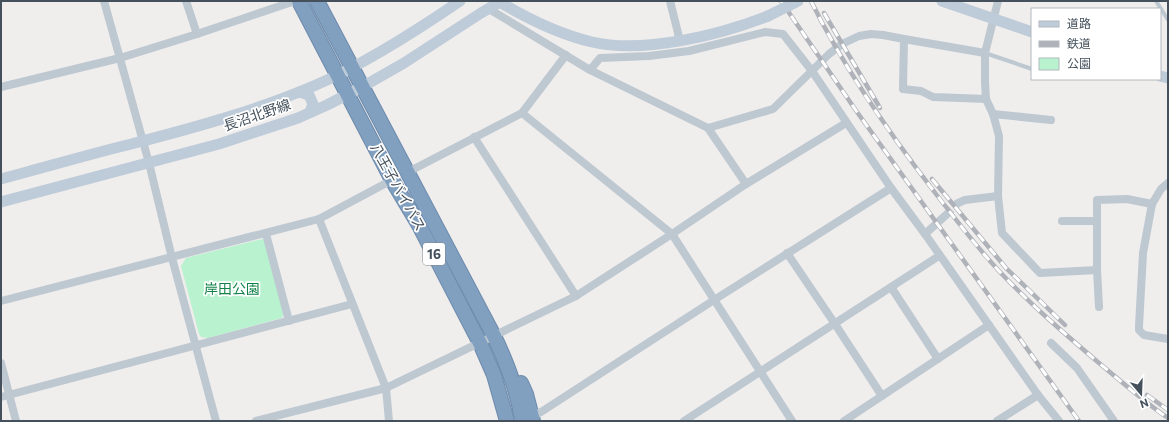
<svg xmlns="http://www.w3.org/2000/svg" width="1169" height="422" font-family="Commissioner,'Noto Sans JP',sans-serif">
<rect width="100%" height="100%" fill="#f0eded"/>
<path fill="#b8f2ce" d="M262,239L266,242L284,314L282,318L208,338L201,337L199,334L181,266L186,258Z"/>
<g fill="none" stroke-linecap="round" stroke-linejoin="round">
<path stroke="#ceced0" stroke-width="8" stroke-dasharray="8 4" stroke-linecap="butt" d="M946,215L958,203"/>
<defs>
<g id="highway">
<path d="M299,1L392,180L420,227L480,343L494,375L507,421"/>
<path d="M317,1L494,336C507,363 518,392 522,421"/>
<path d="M521,383L526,394L533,421"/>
</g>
</defs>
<use href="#highway" stroke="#6d8bac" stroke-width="16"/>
<g stroke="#bdc8d1" stroke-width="4">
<path d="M1156,1L1168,20"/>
<path d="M985,53L1032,69"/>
</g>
<g stroke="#bdc8d1" stroke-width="8">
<path d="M104,1L149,163L172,258L216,421"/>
<path d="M186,1L197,34"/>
<path d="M670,1L680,41"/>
<path d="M998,1L985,53V82L986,99L993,114L999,136L998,196L1002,233L1040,273L1097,270"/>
<path d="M489,9L590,70L708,128L746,184"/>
<path d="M904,39L903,89L921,91L933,97L986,99"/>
<path d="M590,70L600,58L649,56L689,51L765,32L783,34L812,71L891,188L925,234L1038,395L1059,421"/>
<path d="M1,87L120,58L197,34L295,1"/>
<path d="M522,113L672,234L792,421"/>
<path d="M993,114L1051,120"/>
<path d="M708,128L773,109L829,54L842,44L859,36L871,34L883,35L904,39L985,53"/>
<path d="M474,137L576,296"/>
<path d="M408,172L522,113L566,55"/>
<path d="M1168,183L1161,189L1152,204L1143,253L1139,326V330L1144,335L1168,339"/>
<path d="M958,203L965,200L998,196"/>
<path d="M319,219L386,388L389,421"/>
<path d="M1062,221H1097"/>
<path d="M266,234L289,321"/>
<path d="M925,234L946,215"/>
<path d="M787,253L835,324L882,396"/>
<path d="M891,287L938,359"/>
<path d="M1,301L319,219L392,180"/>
<path d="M1099,307L1097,270V200L1127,199L1152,204"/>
<path d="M1051,343L1077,368L1114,421"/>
<path d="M1,363L16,421"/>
<path d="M1,397L352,304"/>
<path d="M532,416L541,412L714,300L891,188"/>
<path d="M256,421L386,388L576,296L672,234L746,184L846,123"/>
<path d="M684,421L939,256"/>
<path d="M844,421L989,325"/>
<path d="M997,421L1038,395"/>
</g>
<g stroke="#becbd8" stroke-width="11">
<path d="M498,1C528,19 558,34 592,42C644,54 719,35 768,16"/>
<path d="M942,1L1032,32"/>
<path d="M1160,76L1168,78"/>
<path d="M299,92L309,95L313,104L310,112"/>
<path d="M1,179C46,167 90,154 135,143C197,127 258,110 316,85C365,64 416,31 460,1"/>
<path d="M1,202L219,144L298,118L327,105L362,87L404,63L481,13L500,2"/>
</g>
<use href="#highway" stroke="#81a0c0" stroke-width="14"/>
<defs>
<g id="rail">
<path d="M781,1L857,112L1079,421"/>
<path d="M811,1C845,70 889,133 936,194C956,220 976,246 999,271C1030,304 1065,334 1099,363C1122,382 1144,402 1168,418"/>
<path d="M824,13L880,108"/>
<path d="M932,179L1006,268L1065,325"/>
<path d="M1147,395L1168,410"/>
</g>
</defs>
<use href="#rail" stroke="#afb3b9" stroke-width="4.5"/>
<use href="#rail" stroke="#fff" stroke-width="3" stroke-dasharray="9" stroke-linecap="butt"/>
<path stroke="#becbd8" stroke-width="11" d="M768,16L798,1"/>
</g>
<g text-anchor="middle" stroke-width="3.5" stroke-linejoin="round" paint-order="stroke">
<rect fill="#fff" stroke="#7c858d" stroke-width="1" x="423" y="243" width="22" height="22" rx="3"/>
<g font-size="13" font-weight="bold" fill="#44515c">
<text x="434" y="259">16</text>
</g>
<g font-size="14" fill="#44515c" stroke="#fff">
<text transform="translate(257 115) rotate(-19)" y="5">長沼北野線</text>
<text transform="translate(398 187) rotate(61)" y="5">八王子バイパス</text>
</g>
<g font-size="14" fill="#108249" stroke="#fff">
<text x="232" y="294">岸田公園</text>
</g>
</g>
<rect width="1169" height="422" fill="none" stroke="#44515c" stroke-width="4"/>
<rect x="1031" y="8" width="130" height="72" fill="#ffffff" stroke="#b4b9be"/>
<rect x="1039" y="21" width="20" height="6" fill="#becbd8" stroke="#b4b9be"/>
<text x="1067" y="28" font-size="12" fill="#44515c">道路</text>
<rect x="1039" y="41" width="20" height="6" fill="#afb3b9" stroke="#b4b9be"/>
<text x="1067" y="48" font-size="12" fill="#44515c">鉄道</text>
<rect x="1039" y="58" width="20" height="12" fill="#b8f2ce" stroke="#b4b9be"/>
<text x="1067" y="68" font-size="12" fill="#44515c">公園</text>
<g transform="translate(1141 394) rotate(161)" stroke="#ffffff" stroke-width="3" paint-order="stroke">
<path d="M0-3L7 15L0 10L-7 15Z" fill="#44515c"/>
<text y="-6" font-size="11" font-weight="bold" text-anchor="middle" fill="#44515c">N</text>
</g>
</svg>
